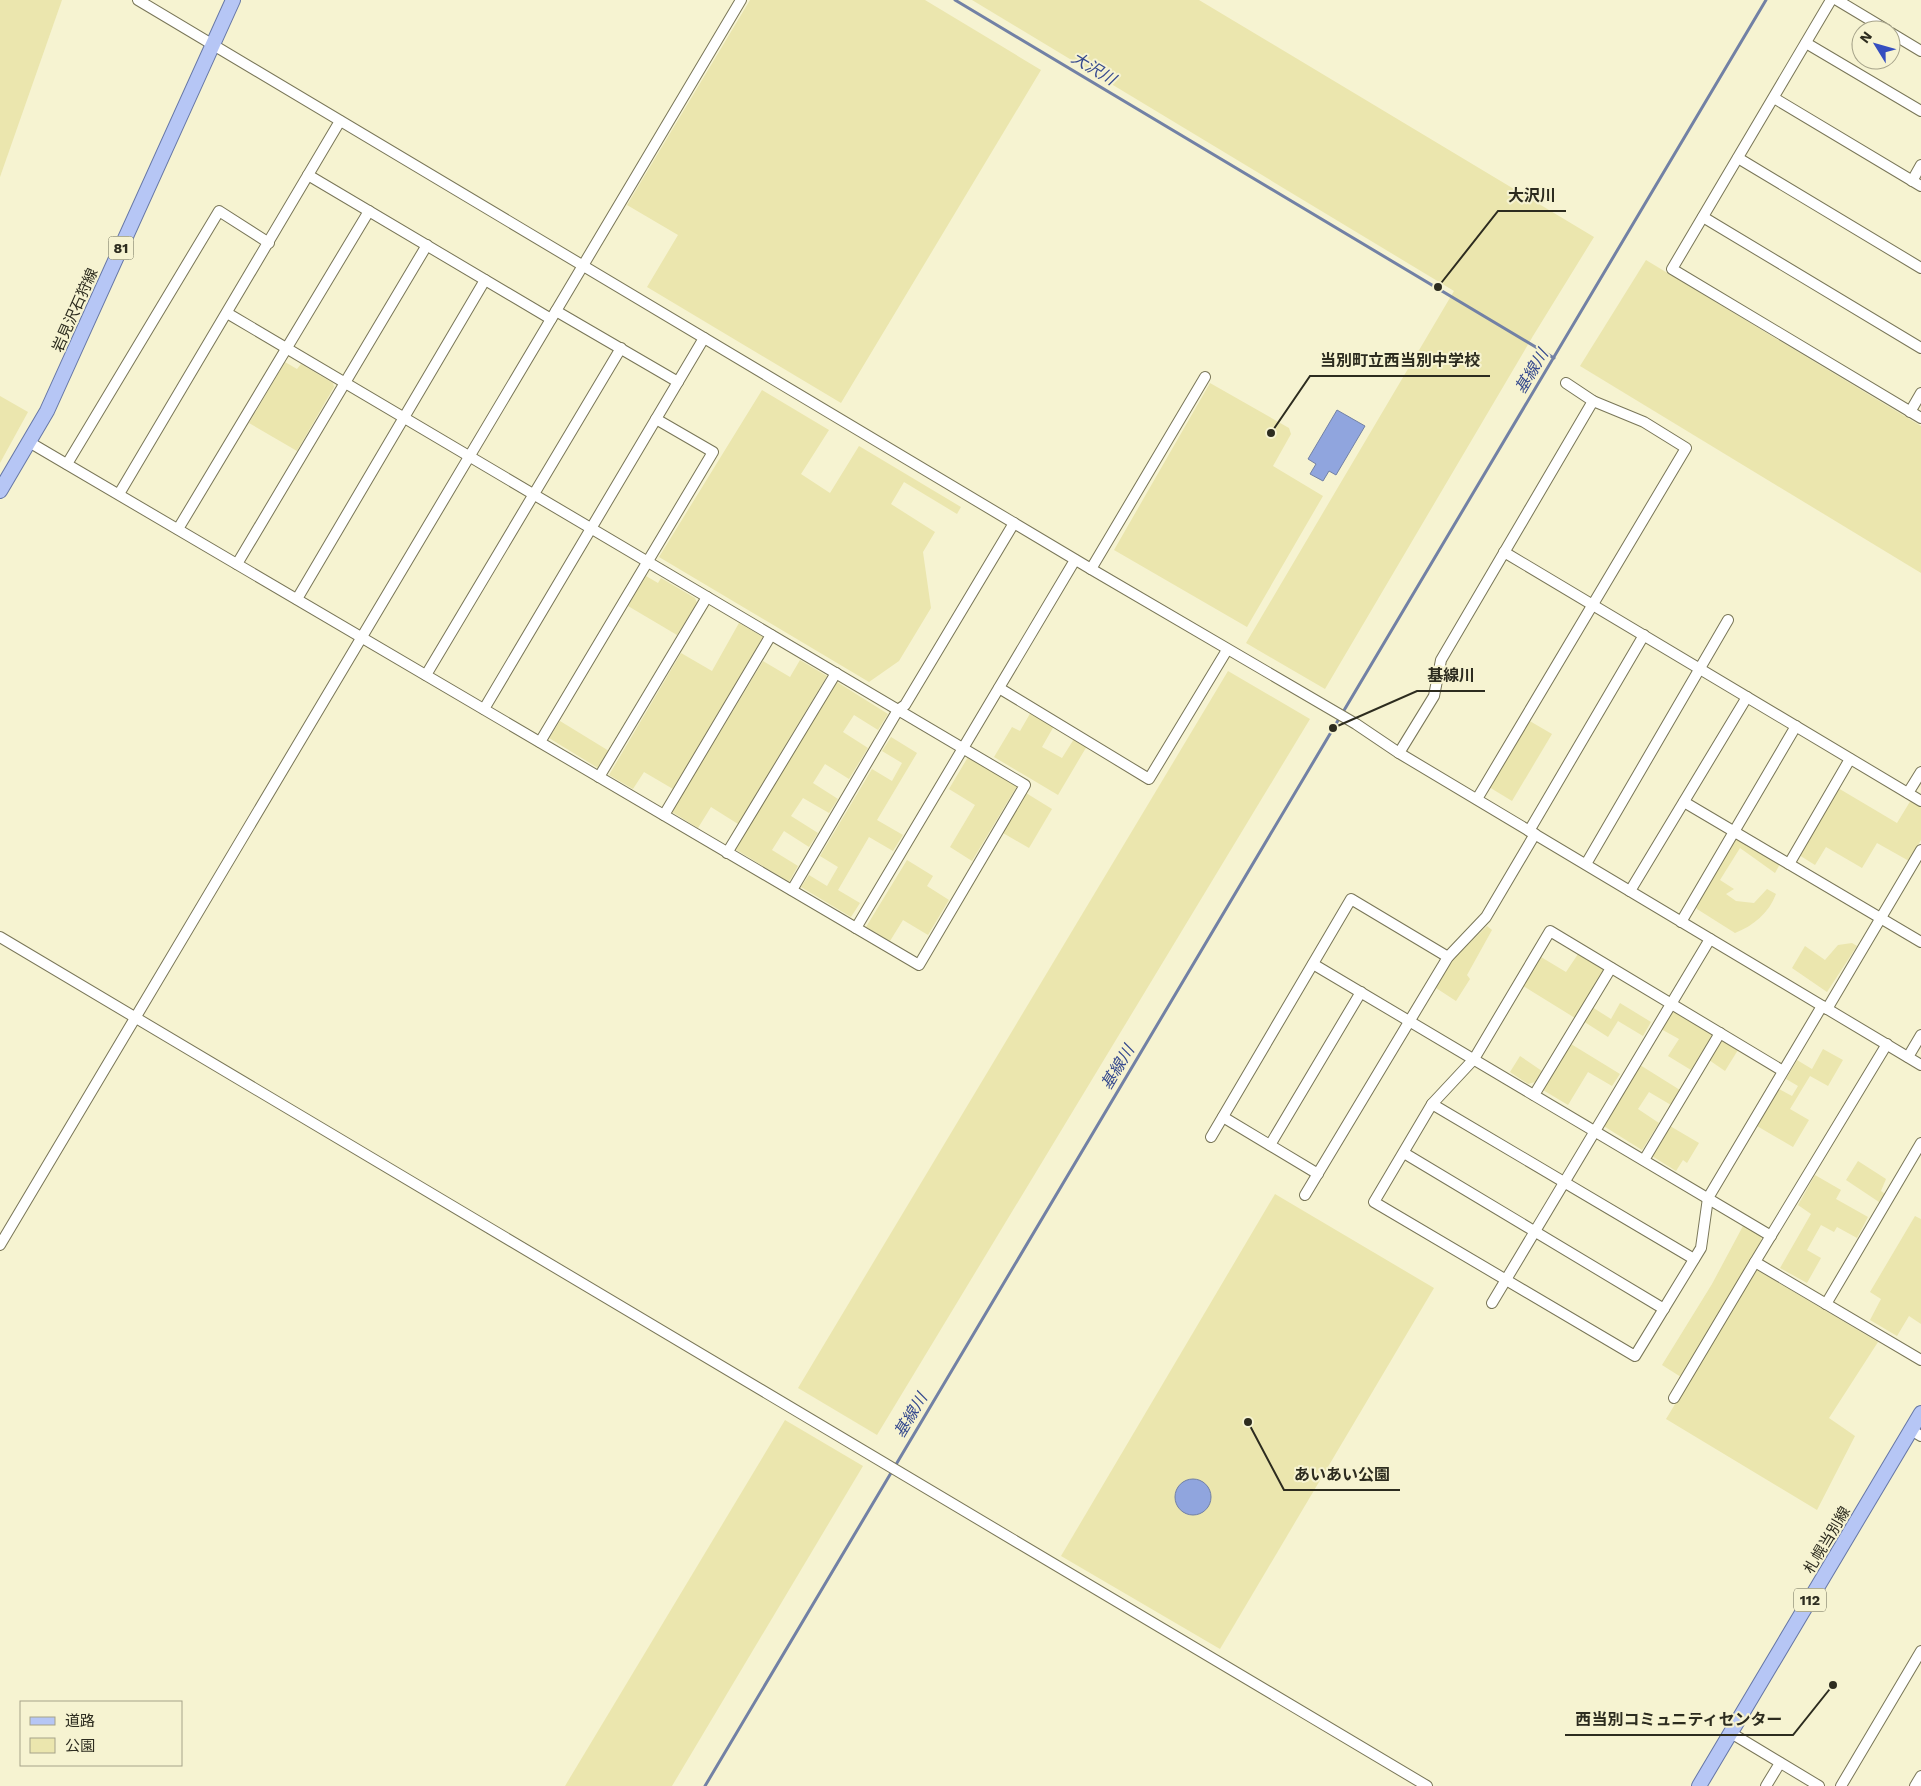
<svg xmlns="http://www.w3.org/2000/svg" width="1921" height="1786" font-family="'Work Sans','Noto Sans JP',sans-serif">
<rect width="100%" height="100%" fill="#f6f3d1"/>
<g fill="#ebe6ae">
<path d="M0,0H62L0,177Z"/>
<path d="M750,0H925L1041,70L841,403L647,287L678,235L627,205Z"/>
<path d="M972,0H1199L1594,237L1533,336L1325,689L1246,643L1454,291Z"/>
<path d="M1646,260L1921,426V573L1580,366Z"/>
<path d="M285,362L297,369L301,364L333,383L334,387L297,451L249,423Z"/>
<path d="M1210,383L1289,428L1291,434L1273,466L1323,496L1247,627L1114,550Z"/>
<path d="M762,390L829,430L801,474L830,493L859,446L961,507L957,514L904,482L891,504L935,532L923,552L931,608L899,661L869,682L659,557Z"/>
<path d="M0,396L28,412L0,463Z"/>
<path d="M646,576L658,583L661,578L695,598L697,603L677,635L628,606Z"/>
<path d="M739,623L763,637L673,789L644,772L633,789L609,775L681,653L712,671Z"/>
<path d="M800,660L827,676L738,824L711,807L698,828L672,812L763,661L790,677Z"/>
<path d="M1228,671L1310,719L877,1435L798,1388Z"/>
<path d="M837,682L888,714L878,730L854,715L843,732L868,748L849,779L825,764L813,783L838,799L829,813L803,798L791,816L818,833L809,847L784,831L772,850L798,866L789,882L735,849Z"/>
<path d="M1031,712L1054,726L1042,747L1062,758L1074,739L1087,746L1058,795L994,757L1012,727L1020,731Z"/>
<path d="M1528,720L1552,734L1512,801L1489,787Z"/>
<path d="M560,721L609,751L598,768L549,738Z"/>
<path d="M891,737L917,753L877,820L903,835L893,851L869,837L838,890L860,903L851,917L801,887L809,875L827,886L838,867L820,856L872,769L892,781L902,763L882,751Z"/>
<path d="M968,757L1017,786L972,861L950,847L975,805L949,789Z"/>
<path d="M1838,788L1897,823L1911,800L1921,806V840L1909,861L1877,843L1862,868L1826,847L1815,865L1799,855Z"/>
<path d="M1026,793L1052,809L1029,848L1003,833Z"/>
<path d="M1737,837L1780,864L1775,873L1740,848L1720,880L1734,889L1726,894L1736,901L1754,903L1767,889L1776,894C1769,913 1753,926 1735,933L1697,909L1695,904L1732,841Z"/>
<path d="M907,860L933,876L927,886L949,900L928,935L903,920L890,941L866,927Z"/>
<path d="M1487,926L1492,930L1467,975L1470,979L1456,1001L1436,988L1452,960Z"/>
<path d="M1852,943L1857,946L1827,992L1792,968L1805,946L1825,960L1838,945Z"/>
<path d="M1578,954L1605,970L1575,1018L1523,986L1541,957L1566,972Z"/>
<path d="M1620,1003L1651,1022L1643,1036L1618,1021L1608,1037L1583,1021L1592,1007L1611,1019Z"/>
<path d="M1673,1009L1713,1034L1691,1070L1668,1056L1679,1039L1661,1029Z"/>
<path d="M1720,1041L1726,1042L1738,1050L1725,1071L1709,1060Z"/>
<path d="M1571,1044L1620,1074L1612,1086L1588,1072L1568,1105L1543,1090Z"/>
<path d="M1823,1049L1843,1060L1828,1086L1810,1076L1790,1109L1809,1120L1793,1147L1757,1126L1779,1089L1792,1096L1798,1086L1786,1079L1797,1060L1812,1069Z"/>
<path d="M1520,1056L1542,1071L1535,1082L1528,1084L1510,1072Z"/>
<path d="M1640,1065L1680,1090L1671,1105L1649,1092L1638,1109L1659,1123L1642,1150L1602,1125Z"/>
<path d="M1670,1126L1699,1143L1687,1163L1683,1160L1676,1171L1652,1156Z"/>
<path d="M1858,1161L1886,1179L1881,1191L1885,1194L1879,1202L1846,1180Z"/>
<path d="M1815,1175L1841,1190L1836,1199L1868,1217L1857,1238L1837,1227L1834,1232L1821,1225L1807,1250L1821,1258L1807,1283L1780,1268L1811,1214L1798,1205Z"/>
<path d="M1275,1194L1434,1288L1220,1649L1061,1556Z"/>
<path d="M1915,1216L1921,1219V1324L1909,1316L1897,1336L1870,1320L1881,1299L1870,1292Z"/>
<path d="M1743,1226L1761,1236L1762,1245L1681,1377L1662,1365L1712,1284Z"/>
<path d="M1757,1270L1878,1342L1829,1418L1855,1436L1817,1510L1666,1419Z"/>
<path d="M785,1420L863,1466L672,1786H565Z"/>
</g>
<g fill="#90a5de" stroke="#7281a5">
<path d="M1337,410L1365,426L1336,475L1329,471L1323,481L1310,474L1316,464L1308,459Z"/>
<circle cx="1193" cy="1497" r="18"/>
</g>
<g fill="none" stroke-linecap="round" stroke-linejoin="round">
<g stroke="#7281a5" stroke-width="3">
<path d="M955,0L1554,358"/>
<path d="M705,1786L1766,0"/>
</g>
<defs>
<g id="minor">
<path d="M138,0L1091,569L1356,724L1399,753L1921,1065"/>
<path d="M1831,0L1672,269L1921,418"/>
<path d="M1837,0L1887,30"/>
<path d="M1891,33L1921,51"/>
<path d="M1806,43L1921,111"/>
<path d="M1774,98L1921,186"/>
<path d="M1738,158L1921,268"/>
<path d="M308,175L551,319"/>
<path d="M1912,181L1921,165"/>
<path d="M1703,217L1921,348"/>
<path d="M556,311L678,382"/>
<path d="M1910,412L1921,393"/>
<path d="M29,442L919,965L1025,785L227,313"/>
<path d="M67,464L219,211L269,243"/>
<path d="M119,494L340,121"/>
<path d="M178,529L369,211"/>
<path d="M1504,552L1921,801"/>
<path d="M237,564L427,245"/>
<path d="M1091,569L1205,377"/>
<path d="M297,599L485,280"/>
<path d="M426,675L621,348"/>
<path d="M999,688L1149,779L1227,650"/>
<path d="M484,709L704,338"/>
<path d="M540,742L713,452L656,419"/>
<path d="M1399,753L1434,696L1441,660L1593,401"/>
<path d="M599,777L707,597"/>
<path d="M1908,793L1921,772"/>
<path d="M1477,799L1686,448L1644,422L1593,401L1566,383"/>
<path d="M1684,802L1921,942"/>
<path d="M664,815L771,635"/>
<path d="M1529,831L1644,635"/>
<path d="M727,853L836,673"/>
<path d="M1586,864L1728,620"/>
<path d="M1789,864L1850,759"/>
<path d="M792,890L898,710L905,705L1014,523"/>
<path d="M1630,891L1747,697"/>
<path d="M1681,922L1796,726"/>
<path d="M856,928L1075,560"/>
<path d="M0,937L1427,1786"/>
<path d="M1313,964L1771,1236"/>
<path d="M1827,1009L1921,850"/>
<path d="M1887,1044L1755,1262L1921,1360"/>
<path d="M1908,1057L1921,1035"/>
<path d="M1783,1071L1550,931L1474,1059L1432,1104L1374,1202L1635,1356L1701,1248L1708,1198L1822,1006"/>
<path d="M1534,1095L1611,968"/>
<path d="M1432,1104L1694,1259"/>
<path d="M1223,1117L1318,1174"/>
<path d="M1211,1137L1351,899L1448,957"/>
<path d="M1270,1145L1361,992"/>
<path d="M1404,1153L1664,1309"/>
<path d="M1644,1160L1720,1033"/>
<path d="M1305,1195L1448,957L1486,917L1535,834"/>
<path d="M0,1245L741,0"/>
<path d="M1492,1303L1710,939"/>
<path d="M1826,1304L1921,1143"/>
<path d="M1674,1398L1755,1262"/>
<path d="M1911,1430L1921,1436"/>
<path d="M1731,1733L1819,1786"/>
<path d="M1766,1786L1780,1763"/>
<path d="M1841,1786L1921,1651"/>
<path d="M1915,1786L1921,1776"/>
</g>
<g id="major">
<path d="M0,491L47,411L233,0"/>
<path d="M1699,1786L1921,1413"/>
</g>
</defs>
<use href="#minor" stroke="#797658" stroke-width="12"/>
<use href="#major" stroke="#6677a6" stroke-width="16"/>
<use href="#minor" stroke="#fff" stroke-width="10"/>
<use href="#major" stroke="#b6c6f5" stroke-width="14"/>
</g>
<g text-anchor="middle" stroke-width="4" stroke-linejoin="round" paint-order="stroke">
<g fill="#f6f3d1" stroke="#696854" stroke-width="1">
<rect x="108.5" y="236.5" width="25" height="23" rx="4"/>
<rect x="1794" y="1588.5" width="32" height="23" rx="4"/>
</g>
<g font-size="14" font-weight="bold" fill="#2d2c1f">
<text x="121" y="253">81</text>
<text x="1810" y="1605">112</text>
</g>
<g font-size="15" fill="#2d2c1f" stroke="#f6f3d1">
<text transform="translate(75 310) rotate(-66)" y="5">岩見沢石狩線</text>
<text transform="translate(1827 1540) rotate(-59)" y="5">札幌当別線</text>
</g>
<g font-size="16" font-style="italic" fill="#364a8e" stroke="#f6f3d1">
<text transform="translate(1094 68) rotate(31)" y="6">大沢川</text>
<text transform="translate(1531 371) rotate(-59)" y="6">基線川</text>
<text transform="translate(1117 1067) rotate(-59)" y="6">基線川</text>
<text transform="translate(910 1415) rotate(-59)" y="6">基線川</text>
</g>
</g>
<path fill="none" stroke="#2d2c1f" stroke-width="2" d="M1438 287L1498 211H1566M1271 433L1310 376H1490M1333 728L1417 691H1485M1248 1422L1284 1490H1400M1833 1685L1793 1735H1565"/>
<g fill="#2d2c1f" stroke="#f6f3d1" stroke-width="2">
<circle cx="1438" cy="287" r="5"/>
<circle cx="1271" cy="433" r="5"/>
<circle cx="1333" cy="728" r="5"/>
<circle cx="1248" cy="1422" r="5"/>
<circle cx="1833" cy="1685" r="5"/>
</g>
<g font-size="16" text-anchor="middle" font-weight="bold" fill="#2d2c1f" stroke="#f6f3d1" stroke-width="4" stroke-linejoin="round" paint-order="stroke">
<text x="1532" y="201">大沢川</text>
<text x="1400" y="366">当別町立西当別中学校</text>
<text x="1451" y="681">基線川</text>
<text x="1342" y="1480">あいあい公園</text>
<text x="1679" y="1725">西当別コミュニティセンター</text>
</g>
<rect x="20" y="1701" width="162" height="65" fill="#f6f3d1" stroke="#a6a38a"/>
<rect x="30" y="1717" width="25" height="8" fill="#b6c6f5" stroke="#a6a38a"/>
<text x="65" y="1726" font-size="15" fill="#2d2c1f">道路</text>
<rect x="30" y="1738" width="25" height="15" fill="#ebe6ae" stroke="#a6a38a"/>
<text x="65" y="1751" font-size="15" fill="#2d2c1f">公園</text>
<g transform="translate(1876 45) rotate(307)"><circle r="24" fill="#f6f3d1" stroke="#a6a38a"/>
<path d="M0-4L9 19L0 12L-9 19Z" fill="#354ec0"/>
<text y="-8" font-size="14" font-weight="bold" text-anchor="middle" fill="#2d2c1f">N</text>
</g>
</svg>
